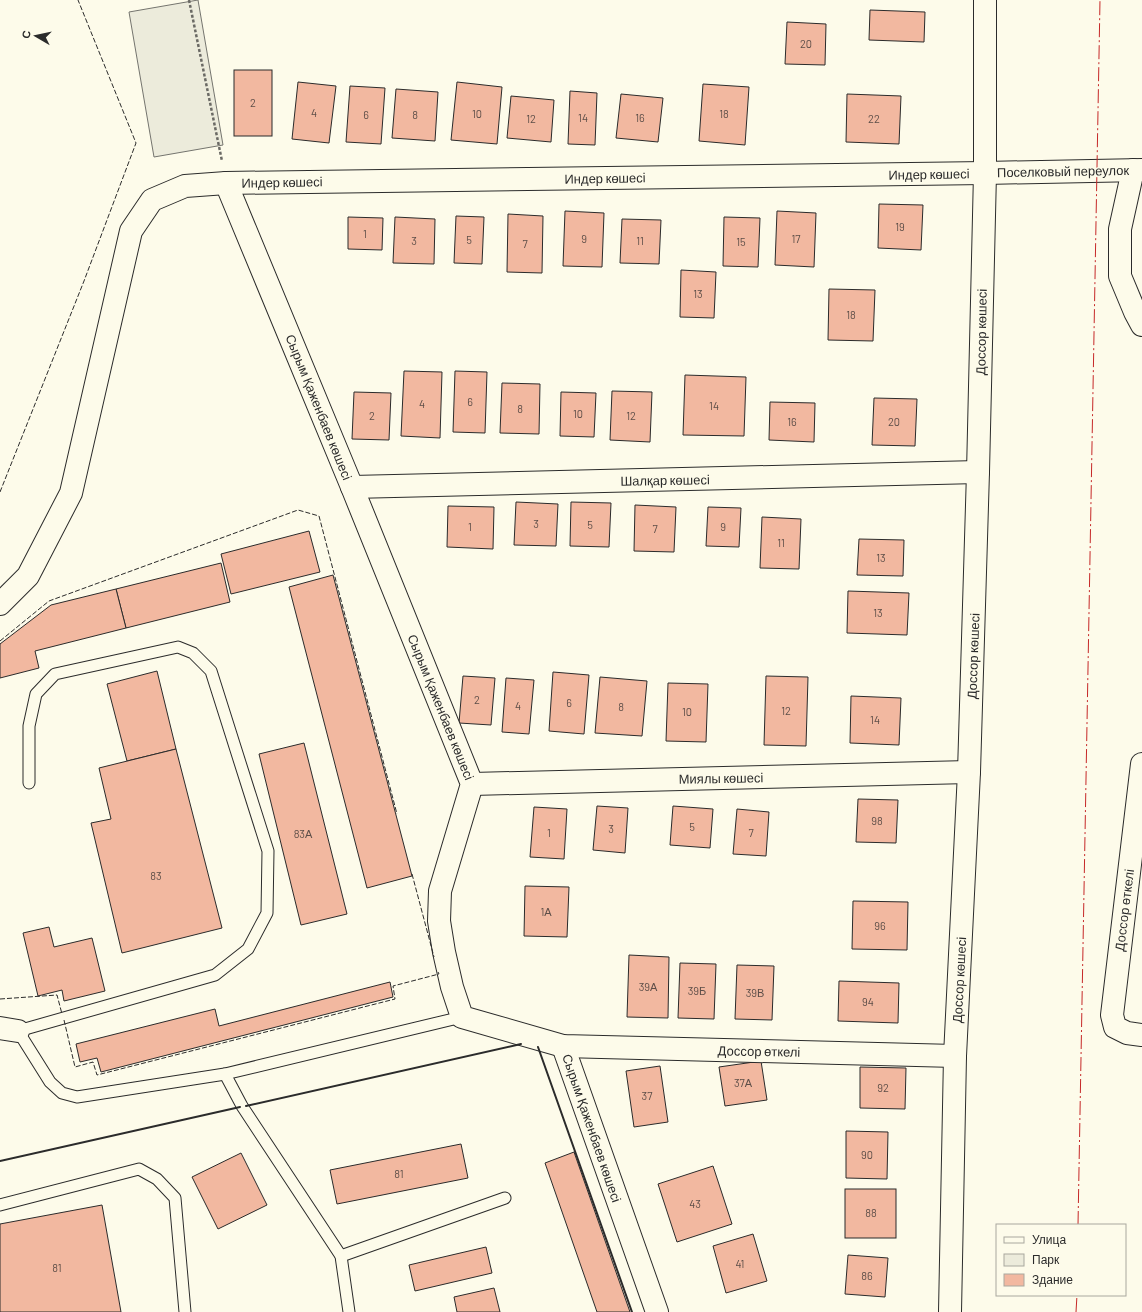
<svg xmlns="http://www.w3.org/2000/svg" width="1142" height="1312" font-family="Barlow,sans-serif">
<rect width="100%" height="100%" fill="#fdfbea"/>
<path fill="#ecebdb" stroke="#74746e" d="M198,0L223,145L154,157L129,12Z"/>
<g fill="#f2b8a0" stroke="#2b2b2b">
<path d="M870,10L925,12L924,42L869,40Z"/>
<path d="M787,22L826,24L825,65L785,64Z"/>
<rect x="234" y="70" width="38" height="66"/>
<path d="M298,82L336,86L329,143L292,139Z"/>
<path d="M457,82L502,87L497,144L451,140Z"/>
<path d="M703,84L749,87L745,145L699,141Z"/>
<path d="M350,86L385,88L381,144L346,142Z"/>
<path d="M396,89L438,92L435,141L392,138Z"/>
<path d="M570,91L597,93L595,145L568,144Z"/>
<path d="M621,94L663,98L658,142L616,138Z"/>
<path d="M847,94L901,96L899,144L846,142Z"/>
<path d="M511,96L554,100L551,142L507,138Z"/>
<path d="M879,204L923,205L921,250L878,248Z"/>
<path d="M565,211L604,213L602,267L563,266Z"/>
<path d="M777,211L816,213L814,267L775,265Z"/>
<path d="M508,214L543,216L542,273L507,272Z"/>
<path d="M456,216L484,217L482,264L454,263Z"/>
<path d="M348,217L383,218L382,250L348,249Z"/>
<path d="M395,217L435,219L434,264L393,263Z"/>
<path d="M724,217L760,218L758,267L723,266Z"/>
<path d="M622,219L661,220L659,264L620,263Z"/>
<path d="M681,270L716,272L714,318L680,317Z"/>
<path d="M829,289L875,290L873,341L828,340Z"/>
<path d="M404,371L442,372L440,438L401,436Z"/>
<path d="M455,371L487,372L485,433L453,432Z"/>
<path d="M685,375L746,377L744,436L683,435Z"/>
<path d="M502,383L540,384L539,434L500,433Z"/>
<path d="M612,391L652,392L650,442L610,440Z"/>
<path d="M354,392L391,393L389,440L352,439Z"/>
<path d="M561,392L596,393L594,437L560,436Z"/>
<path d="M874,398L917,399L915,446L872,445Z"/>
<path d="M770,402L815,403L814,442L769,440Z"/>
<path d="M516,502L558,504L556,546L514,545Z"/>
<path d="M571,502L611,503L609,547L570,546Z"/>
<path d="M635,505L676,507L674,552L634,551Z"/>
<path d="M448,506L494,507L493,549L447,547Z"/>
<path d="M708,507L741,508L739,547L706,546Z"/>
<path d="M762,517L801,519L799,569L760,568Z"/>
<path d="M309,531L320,572L231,594L221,554Z"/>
<path d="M859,539L904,540L903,576L857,575Z"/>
<path d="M221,563L230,602L126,628L116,589Z"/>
<path d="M333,575L412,876L367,888L289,587Z"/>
<path d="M116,589L126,628L35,651L39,668L0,678V644L51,605Z"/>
<path d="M848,591L909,593L907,635L847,633Z"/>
<path d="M157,671L176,749L127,761L107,684Z"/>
<path d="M553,672L589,675L584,734L549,731Z"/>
<path d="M463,676L495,678L491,725L459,723Z"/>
<path d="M766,676L808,677L806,746L764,745Z"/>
<path d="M600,677L647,681L642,736L595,733Z"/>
<path d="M506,678L534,680L529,734L502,732Z"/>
<path d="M668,683L708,684L706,742L666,741Z"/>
<path d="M851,696L901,698L899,745L850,743Z"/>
<path d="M304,743L347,914L301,925L259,754Z"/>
<path d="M176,749L222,928L122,953L91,823L111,819L99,768Z"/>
<path d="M858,799L898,800L896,843L856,842Z"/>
<path d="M597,806L628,808L625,853L593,850Z"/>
<path d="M673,806L713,809L710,848L670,845Z"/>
<path d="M534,807L567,809L564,859L530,857Z"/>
<path d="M737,809L769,812L766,856L733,854Z"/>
<path d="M525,886L569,887L567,937L524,936Z"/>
<path d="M853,901L908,902L907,950L852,949Z"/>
<path d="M49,927L54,947L92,938L105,991L64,1001L62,990L38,996L23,933Z"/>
<path d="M629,955L669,957L668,1018L627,1017Z"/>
<path d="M680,963L716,964L714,1019L678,1018Z"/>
<path d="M737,965L774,966L772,1020L735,1019Z"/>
<path d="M839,981L899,983L898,1023L838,1021Z"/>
<path d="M390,982L393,997L101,1072L97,1058L80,1062L76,1044L215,1009L219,1026Z"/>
<path d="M761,1061L767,1100L725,1106L719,1067Z"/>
<path d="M660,1066L668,1122L634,1127L626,1071Z"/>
<path d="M860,1067L906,1068L905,1109L860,1108Z"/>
<path d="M846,1131L888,1132L887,1179L846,1178Z"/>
<path d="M461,1144L468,1178L337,1204L330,1170Z"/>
<path d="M574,1152L630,1312H597L545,1163Z"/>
<path d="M241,1153L267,1205L218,1229L192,1177Z"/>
<path d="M713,1166L732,1224L677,1242L658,1184Z"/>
<rect x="845" y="1189" width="51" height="49"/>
<path d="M102,1205L121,1312H0V1224Z"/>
<path d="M753,1234L767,1281L726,1293L713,1246Z"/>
<path d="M486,1247L492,1273L415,1291L409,1265Z"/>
<path d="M848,1255L888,1258L885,1297L845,1294Z"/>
<path d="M494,1288L500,1312H457L454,1297Z"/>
</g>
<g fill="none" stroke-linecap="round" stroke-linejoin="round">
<defs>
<g id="service">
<path d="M29,783V726L36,694L55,674L178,647L193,653L211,671L268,851L267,913L248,949L215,975L18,1031L50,1082L62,1093L77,1097L225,1074L462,1017"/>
<path d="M225,1074L242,1106L341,1256L349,1312"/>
<path d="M0,1205L139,1169L157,1179L175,1198L185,1312"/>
<path d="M341,1256L505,1198"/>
</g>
<g id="minor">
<path d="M1133,170L1120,229V276L1135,312L1142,325"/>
<path d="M226,183L352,487L472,784L440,891L439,921L444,952L452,987L462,1017L563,1046L955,1056"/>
<path d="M352,487L978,472"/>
<path d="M0,604L28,576L71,493L131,231L152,200L185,186L226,183L985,173L1142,170"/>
<path d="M1142,764L1112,1015L1115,1027L1127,1033L1142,1035"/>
<path d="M472,784L969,772"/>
<path d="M0,1028L18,1031"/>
<path d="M563,1046L657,1312"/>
<path d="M950,1312L955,1056L969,772L978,472L985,173V0"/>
</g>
</defs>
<use href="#service" stroke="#2b2b2b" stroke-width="13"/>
<use href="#minor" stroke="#2b2b2b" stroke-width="24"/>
<path stroke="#6a6964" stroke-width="2.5" stroke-dasharray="3 2" stroke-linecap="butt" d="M189,0L222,161"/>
<use href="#service" stroke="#fdfbea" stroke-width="11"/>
<use href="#minor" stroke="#fdfbea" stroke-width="22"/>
<g stroke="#2b2b2b" stroke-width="1" stroke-dasharray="5 2" stroke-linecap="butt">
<path d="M0,492L84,281L136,143L78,0"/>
<path d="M0,641L49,601L298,510L319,516L397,814"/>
<path d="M412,874L434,957"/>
<path d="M0,999L57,995L62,1014"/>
<path d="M64,1020L75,1067L93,1062L97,1075L395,999L393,986L439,974L438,972"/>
</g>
<g stroke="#2b2b2b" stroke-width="2">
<path d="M538,1047L632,1312"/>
<path d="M246,1106L521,1044"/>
<path d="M0,1161L240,1107"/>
</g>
<g stroke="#c62828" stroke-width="1" stroke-dasharray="14 3 2 3" stroke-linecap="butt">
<path d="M1078,1225L1100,0"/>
<path d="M1076,1312L1077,1295"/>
</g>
</g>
<g text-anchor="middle" stroke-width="3" stroke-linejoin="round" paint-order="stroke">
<g font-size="11" fill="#5d4e48">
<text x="806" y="48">20</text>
<text x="253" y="107">2</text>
<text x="314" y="117">4</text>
<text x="477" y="118">10</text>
<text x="724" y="118">18</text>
<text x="366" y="119">6</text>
<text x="415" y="119">8</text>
<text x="583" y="122">14</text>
<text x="640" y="122">16</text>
<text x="531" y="123">12</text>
<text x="874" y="123">22</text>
<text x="900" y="231">19</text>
<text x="365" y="238">1</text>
<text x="584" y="243">9</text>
<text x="796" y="243">17</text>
<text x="469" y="244">5</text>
<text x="414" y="245">3</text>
<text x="640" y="245">11</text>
<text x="741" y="246">15</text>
<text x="525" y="248">7</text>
<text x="698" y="298">13</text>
<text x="851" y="319">18</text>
<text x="470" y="406">6</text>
<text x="422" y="408">4</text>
<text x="714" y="410">14</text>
<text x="520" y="413">8</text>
<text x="578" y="418">10</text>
<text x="372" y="420">2</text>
<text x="631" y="420">12</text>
<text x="792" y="426">16</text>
<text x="894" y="426">20</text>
<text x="536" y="528">3</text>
<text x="590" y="529">5</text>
<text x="470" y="531">1</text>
<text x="723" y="531">9</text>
<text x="655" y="533">7</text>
<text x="781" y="547">11</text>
<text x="881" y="562">13</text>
<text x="878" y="617">13</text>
<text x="477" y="704">2</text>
<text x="569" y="707">6</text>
<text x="518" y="710">4</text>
<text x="621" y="711">8</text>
<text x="786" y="715">12</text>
<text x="687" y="716">10</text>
<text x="875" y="724">14</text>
<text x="877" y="825">98</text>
<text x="692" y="831">5</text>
<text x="611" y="833">3</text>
<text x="549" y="837">1</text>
<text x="751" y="837">7</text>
<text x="303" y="838">83А</text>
<text x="156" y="880">83</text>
<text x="546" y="916">1А</text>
<text x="880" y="930">96</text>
<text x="648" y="991">39А</text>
<text x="697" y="995">39Б</text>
<text x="755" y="997">39В</text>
<text x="868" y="1006">94</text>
<text x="743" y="1087">37А</text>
<text x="883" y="1092">92</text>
<text x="647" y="1100">37</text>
<text x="867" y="1159">90</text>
<text x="399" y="1178">81</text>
<text x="695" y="1208">43</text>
<text x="871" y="1217">88</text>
<text x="740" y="1268">41</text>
<text x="57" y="1272">81</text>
<text x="867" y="1280">86</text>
</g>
<g font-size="13" fill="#2b2b2b" stroke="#fdfbea">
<text transform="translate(1063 171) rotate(-1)" y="5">Поселковый переулок</text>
<text transform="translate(929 174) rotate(-1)" y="5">Индер көшесі</text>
<text transform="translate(605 178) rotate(-1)" y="5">Индер көшесі</text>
<text transform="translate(282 182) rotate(-1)" y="5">Индер көшесі</text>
<text transform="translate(981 332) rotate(-89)" y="5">Доссор көшесі</text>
<text transform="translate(319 407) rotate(68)" y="5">Сырым Қаженбаев көшесі</text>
<text transform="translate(665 480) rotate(-1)" y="5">Шалқар көшесі</text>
<text transform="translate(973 656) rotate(-88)" y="5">Доссор көшесі</text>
<text transform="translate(441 707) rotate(68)" y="5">Сырым Қаженбаев көшесі</text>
<text transform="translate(721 778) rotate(-1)" y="5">Миялы көшесі</text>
<text transform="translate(1124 910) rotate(-83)" y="5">Доссор өткелі</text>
<text transform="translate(959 980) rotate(-87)" y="5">Доссор көшесі</text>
<text transform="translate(759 1051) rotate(1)" y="5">Доссор өткелі</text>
<text transform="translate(592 1128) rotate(71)" y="5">Сырым Қаженбаев көшесі</text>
</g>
</g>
<rect x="996" y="1224" width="130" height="72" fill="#fdfbea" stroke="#a9a89e"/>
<rect x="1004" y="1237" width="20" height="6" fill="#fdfbea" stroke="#a9a89e"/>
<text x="1032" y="1244" font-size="12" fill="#2b2b2b">Улица</text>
<rect x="1004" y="1254" width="20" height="12" fill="#ecebdb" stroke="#a9a89e"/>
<text x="1032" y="1264" font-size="12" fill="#2b2b2b">Парк</text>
<rect x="1004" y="1274" width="20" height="12" fill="#f2b8a0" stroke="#a9a89e"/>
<text x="1032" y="1284" font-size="12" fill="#2b2b2b">Здание</text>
<g transform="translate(36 36) rotate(279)" stroke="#fdfbea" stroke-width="3" paint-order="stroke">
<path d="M0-3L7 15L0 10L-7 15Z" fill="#2b2b2b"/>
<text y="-6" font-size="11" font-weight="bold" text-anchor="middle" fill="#2b2b2b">С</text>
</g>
</svg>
